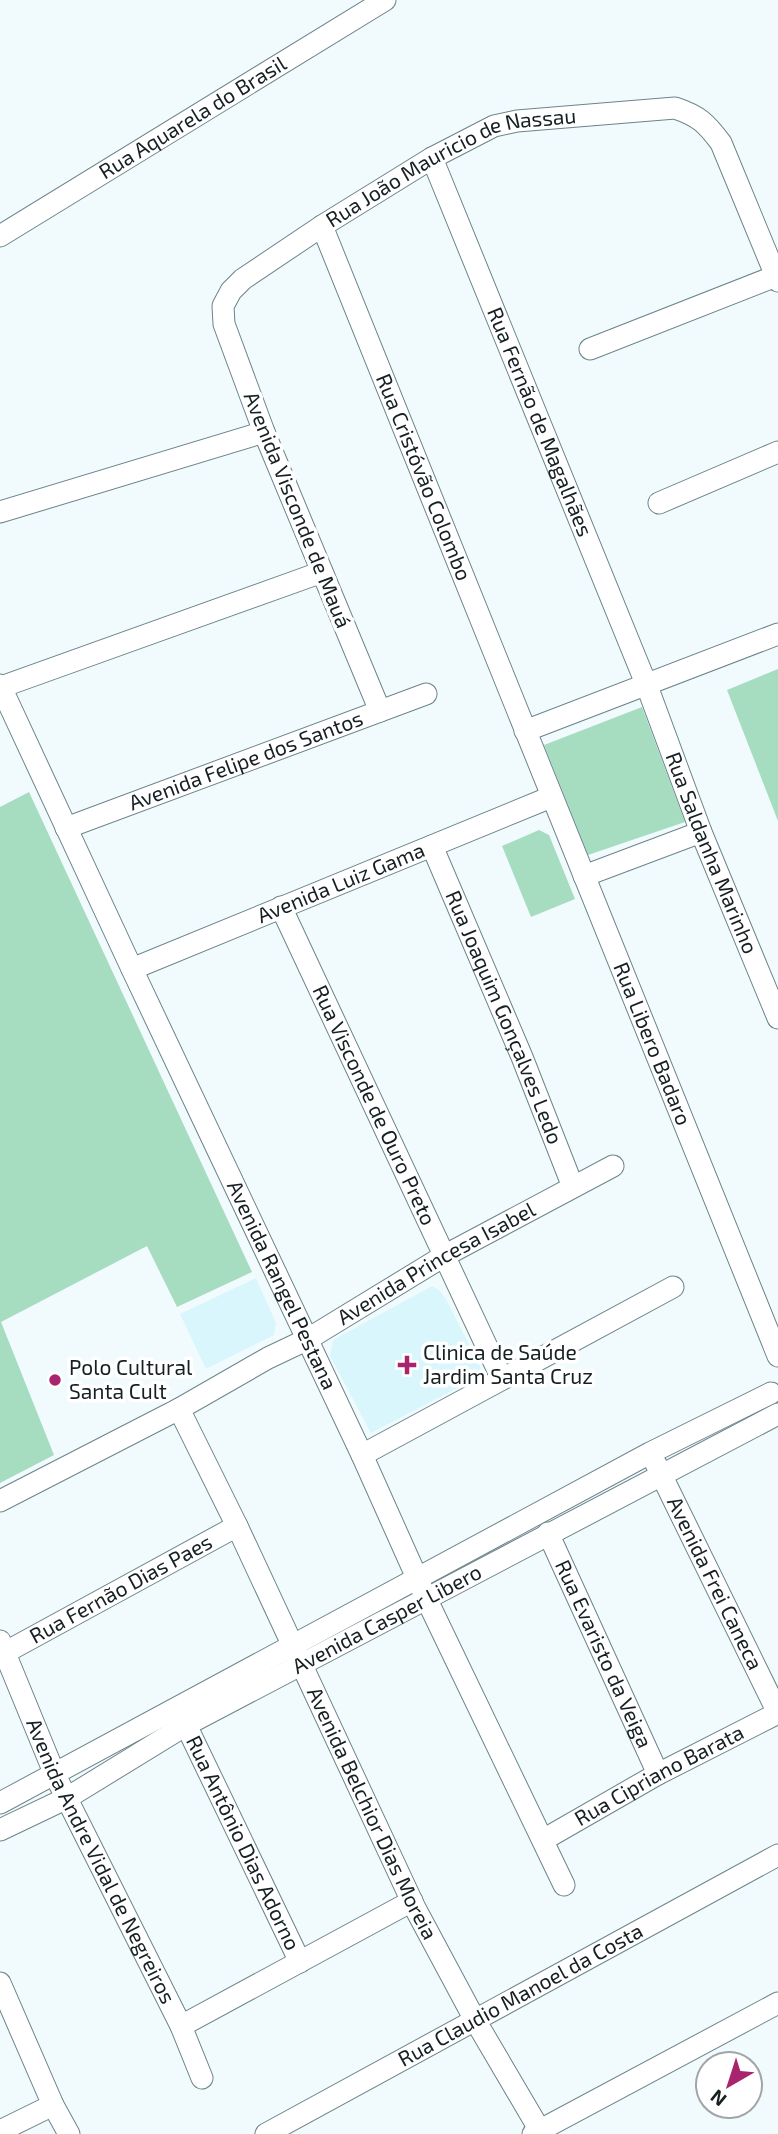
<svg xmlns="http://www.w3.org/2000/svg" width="778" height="2134" font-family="'Exo 2',sans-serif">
<rect width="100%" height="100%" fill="#f1fbfe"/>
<g fill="#d9f6fd">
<path d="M256,1278L276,1323L274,1335L206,1369L180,1314Z"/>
<path d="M432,1286L440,1291L446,1299L484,1374L371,1433L330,1356L333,1340Z"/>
</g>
<g fill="#a6ddc0">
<path d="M778,669V821L727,690Z"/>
<path d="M642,707L685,822L588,855L544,745Z"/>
<path d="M29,792L252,1272L177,1307L147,1246L1,1322L54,1455L0,1483V807Z"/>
<path d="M539,830L549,835L575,899L531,917L502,846Z"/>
</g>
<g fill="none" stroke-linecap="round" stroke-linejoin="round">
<defs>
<g id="minor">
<path id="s1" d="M432,158L647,686L701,832L778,1018"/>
<path id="s2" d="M322,226L778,1356"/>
<path id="s3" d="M0,236L385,0"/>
<path d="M590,349L776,276"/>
<path d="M659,503L778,452"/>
<path d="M0,512L264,432"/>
<path id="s4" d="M0,685L132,969L362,1455L426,1598L564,1885"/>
<path d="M1,687L322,572"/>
<path id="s5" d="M380,711L264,432L224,324L223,306L231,291L243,279L322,226L432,158L494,126L517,121L675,108C699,116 706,123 721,143L778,281"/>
<path d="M525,731L778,634"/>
<path id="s6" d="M66,828L426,694"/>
<path id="s7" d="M432,846L522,1057L573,1187"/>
<path d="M584,876L701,832"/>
<path id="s8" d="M281,907L502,1379"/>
<path id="s9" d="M132,969L551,797"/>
<path id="s10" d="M179,1409L237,1526L415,1908L475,2020L542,2134"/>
<path d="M362,1455L673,1287"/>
<path id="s11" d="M656,1464L778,1713"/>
<path id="s12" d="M0,1501L179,1409L268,1358L308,1339L444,1256L613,1166"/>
<path id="s13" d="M548,1533L658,1774"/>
<path id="s14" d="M0,1641L55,1775L181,2026L202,2078"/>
<path id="s15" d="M6,1652L237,1526"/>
<path id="s16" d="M186,1725L300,1962"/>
<path d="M0,1803L650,1453L771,1393"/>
<path id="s17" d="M0,1830L67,1798L186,1725L778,1414"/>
<path id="s18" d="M543,1840L658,1774L778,1713"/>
<path d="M0,1983L53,2105L69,2134"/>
<path d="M181,2026L412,1901"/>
<path d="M0,2131L53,2105"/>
<path id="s19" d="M266,2134L778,1855"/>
<path d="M533,2134L778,2003"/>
</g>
</defs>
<use href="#minor" stroke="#6c848a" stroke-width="23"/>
<use href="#minor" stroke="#fff" stroke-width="21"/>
</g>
<g fill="#a9246e" stroke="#fff" stroke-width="2.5">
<path d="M403.5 1354.5h7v7h7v7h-7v7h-7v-7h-7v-7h7z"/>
<circle cx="55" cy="1380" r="7"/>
</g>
<g text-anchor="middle" stroke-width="7" stroke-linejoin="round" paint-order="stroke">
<g font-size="21" fill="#161f22" stroke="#fff">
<text dy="7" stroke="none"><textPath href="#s3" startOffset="226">Rua Aquarela do Brasil</textPath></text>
<text dy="7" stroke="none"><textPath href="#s5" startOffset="709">Rua João Mauricio de Nassau</textPath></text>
<text dy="7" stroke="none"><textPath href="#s1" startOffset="285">Rua Fernão de Magalhães</textPath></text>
<text dy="7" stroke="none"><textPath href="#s2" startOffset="271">Rua Cristóvão Colombo</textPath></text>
<text transform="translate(297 510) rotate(68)" y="7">Avenida Visconde de Mauá</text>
<text dy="7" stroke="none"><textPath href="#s6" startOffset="192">Avenida Felipe dos Santos</textPath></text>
<text dy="7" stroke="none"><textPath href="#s1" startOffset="749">Rua Saldanha Marinho</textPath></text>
<text dy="7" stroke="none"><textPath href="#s9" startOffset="226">Avenida Luiz Gama</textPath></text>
<text dy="7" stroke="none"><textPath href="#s7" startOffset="186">Rua Joaquim Gonçalves Ledo</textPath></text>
<text dy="7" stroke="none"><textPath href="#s2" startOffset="882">Rua Libero Badaro</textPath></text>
<text dy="7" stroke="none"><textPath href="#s8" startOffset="219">Rua Visconde de Ouro Preto</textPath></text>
<text dy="7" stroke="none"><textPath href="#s12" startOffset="497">Avenida Princesa Isabel</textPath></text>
<text dy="7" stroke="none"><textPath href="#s4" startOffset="663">Avenida Rangel Pestana</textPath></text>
<text dy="7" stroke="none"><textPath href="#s11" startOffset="133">Avenida Frei Caneca</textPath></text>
<text dy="7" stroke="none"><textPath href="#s15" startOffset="131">Rua Fernão Dias Paes</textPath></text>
<text dy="7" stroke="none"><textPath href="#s17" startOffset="441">Avenida Casper Libero</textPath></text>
<text dy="7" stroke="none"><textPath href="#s13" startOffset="133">Rua Evaristo da Veiga</textPath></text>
<text dy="7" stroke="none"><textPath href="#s18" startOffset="133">Rua Cipriano Barata</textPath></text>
<text dy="7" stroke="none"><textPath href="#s10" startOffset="448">Avenida Belchior Dias Moreia</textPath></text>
<text dy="7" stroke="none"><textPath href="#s16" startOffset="131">Rua Antônio Dias Adorno</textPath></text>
<text dy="7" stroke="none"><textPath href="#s14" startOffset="242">Avenida Andre Vidal de Negreiros</textPath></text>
<text dy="7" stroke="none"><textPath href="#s19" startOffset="290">Rua Claudio Manoel da Costa</textPath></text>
</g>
<g font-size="21" fill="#161f22" stroke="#fff" text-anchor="start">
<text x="423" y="1360">Clinica de Saúde<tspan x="423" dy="24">Jardim Santa Cruz</tspan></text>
<text x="69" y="1375">Polo Cultural<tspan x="69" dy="24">Santa Cult</tspan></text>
</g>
</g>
<g transform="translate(729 2085) rotate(219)"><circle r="33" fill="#ffffff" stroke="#a2a5a7" stroke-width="2"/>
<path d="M0-5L12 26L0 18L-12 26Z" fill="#a9246e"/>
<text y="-10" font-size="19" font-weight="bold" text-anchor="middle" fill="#161f22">N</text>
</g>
</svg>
